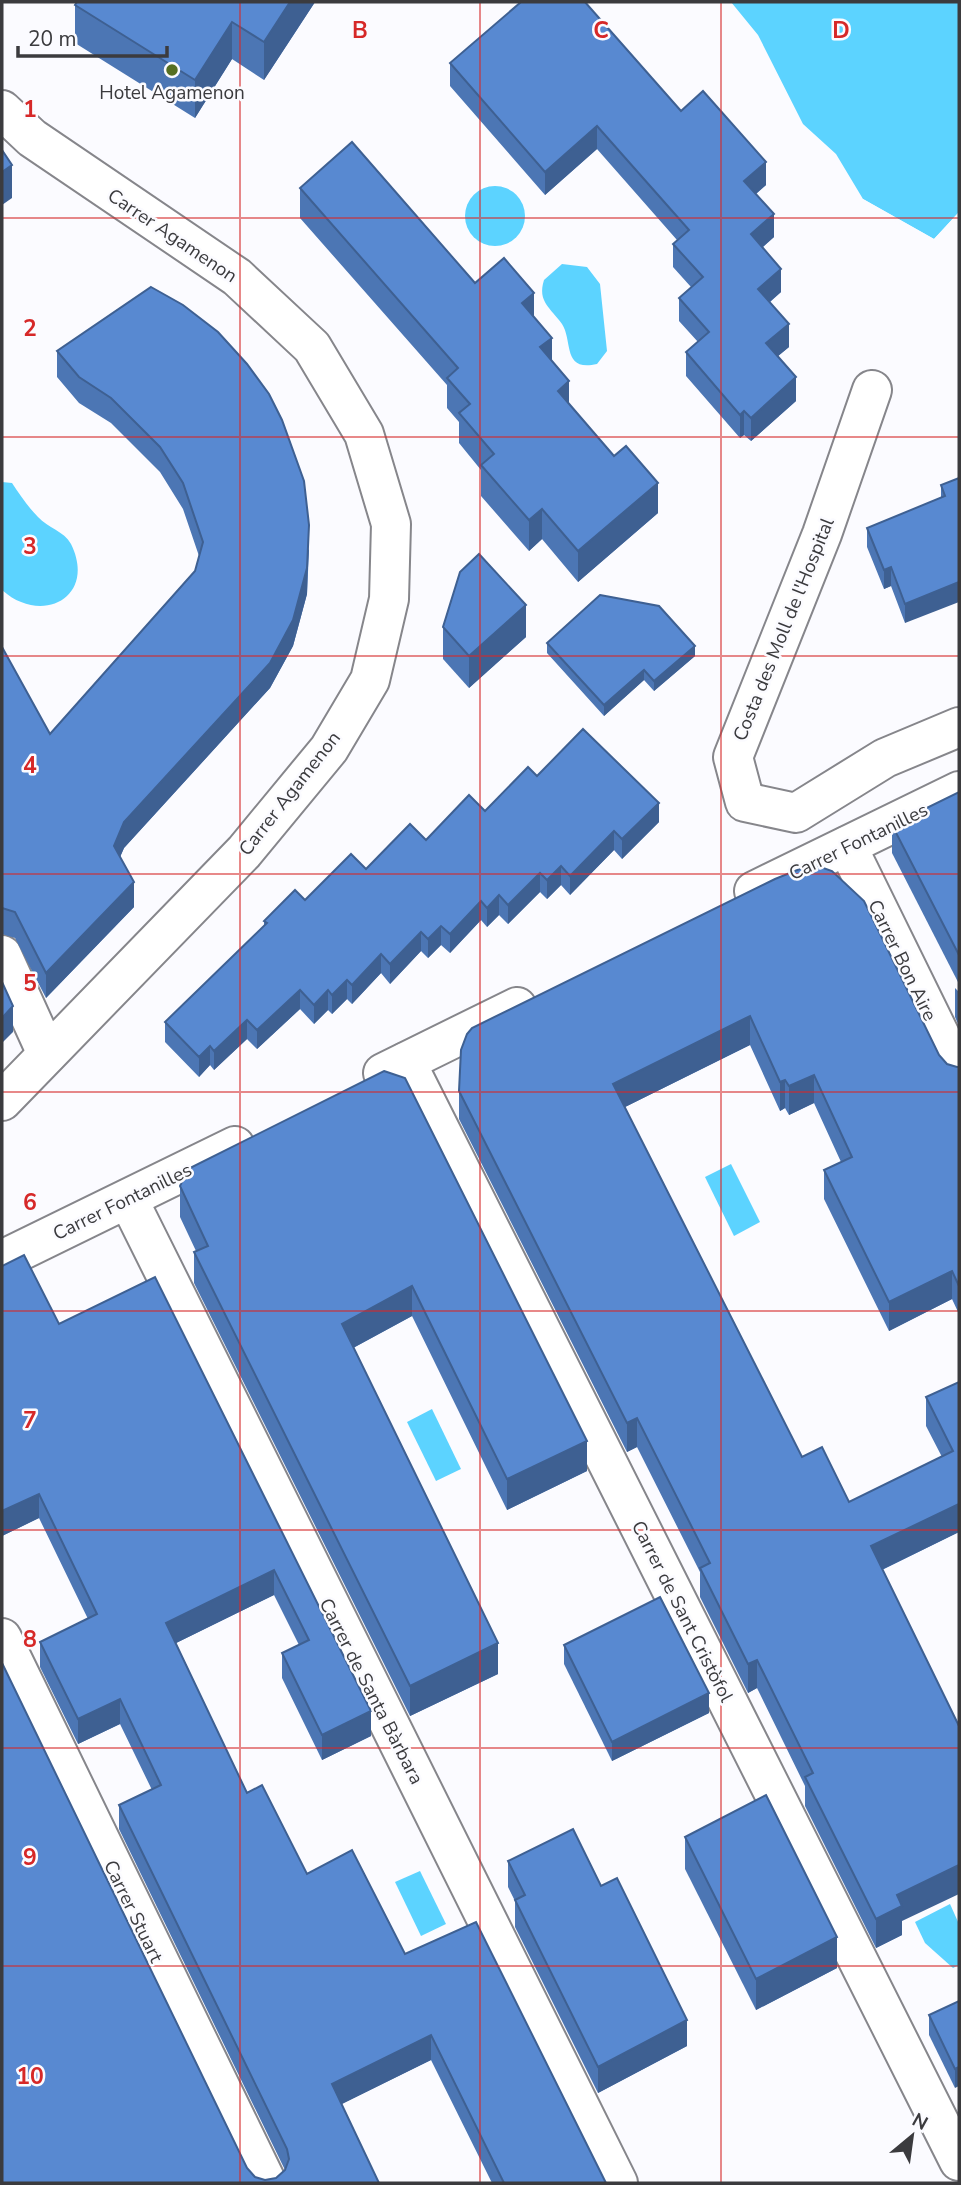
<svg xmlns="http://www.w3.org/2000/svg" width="961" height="2185" font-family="'Nunito Sans',sans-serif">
<rect width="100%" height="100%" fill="#fbfbff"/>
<g fill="#5cd3ff">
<path d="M731,2H959V212L934,239L863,199L836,154L803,124L758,35Z"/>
<circle cx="495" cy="216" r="30"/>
<path d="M562,264L587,267L600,284L607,351L597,364C562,372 573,341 562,324C551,308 537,302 544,280Z"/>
<path d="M2,482L12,483C20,495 28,507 38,517C48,528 64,531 71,544C97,597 42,626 2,590Z"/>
<path d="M731,1164L760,1222L734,1236L705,1177Z"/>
<path d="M432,1409L461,1469L436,1481L407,1422Z"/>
<path d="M420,1871L446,1924L421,1936L395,1882Z"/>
<path d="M950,1904L959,1924V1965L953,1968L925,1943L915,1922Z"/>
</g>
<path fill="#fbfbff" d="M863,199L934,239L959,212V217L933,242L862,203Z"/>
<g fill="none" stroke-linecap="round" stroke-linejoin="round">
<defs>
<g id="minor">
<path d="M2,110L32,138L237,277L312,347L364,434L391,524L389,599L370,680L329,749L244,852L2,1101"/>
<path d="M872,390L822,534L733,757L745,802L796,813L885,758L959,727"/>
<path d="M847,846L959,1074"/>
<path d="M754,891L959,791"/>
<path d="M2,955L47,1054"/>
<path d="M406,1062L959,2161"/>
<path d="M383,1073L517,1007"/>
<path d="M128,1199L618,2183"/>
<path d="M2,1260L235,1146"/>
<path d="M2,1638L267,2183"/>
</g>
</defs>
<use href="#minor" stroke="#86868b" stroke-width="42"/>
<use href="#minor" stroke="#fff" stroke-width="38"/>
</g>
<g fill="#4c76b4">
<path d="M315,2L264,80L232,59L195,118L75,43V5Z"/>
<path d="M450,63L681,111L766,185L756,194L774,237L763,247L781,292L770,302L789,347L778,356L796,401L751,441L744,435L740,438L686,376V352L698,342L679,321V298L691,287L673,267V244L677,240L597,149L545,195L450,86Z"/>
<path d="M300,188L534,317L569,404L658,513L578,582L542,539L529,551L481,496V470L459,443V422L447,408V385L300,218Z"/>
<path d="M57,351L309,550L307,594L293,646L270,688L124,848L120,857L134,907L46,998L15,938L2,934V647L50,734L195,571L199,556L183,509L160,472L111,423L79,403L57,377Z"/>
<path d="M959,478L905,623L891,586L884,589L867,547V528L941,498V485Z"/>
<path d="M443,627L526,637L469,688L443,659Z"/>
<path d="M547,643L695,656L654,691L644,680L604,716L547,653Z"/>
<path d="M537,776L659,822L622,859L614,850L570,895L561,885L547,899L540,892L508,924L499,915L487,927L481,920L450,953L441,945L428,958L421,951L390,984L381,973L352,1004L347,999L332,1014L328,1010L314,1024L300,1009L257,1049L247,1039L214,1070L210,1065L199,1077L165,1042V1022L264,926V921L366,869L485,811Z"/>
<path d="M959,792V984L892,853V825Z"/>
<path d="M775,879L947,1064L957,1067H959V1314L952,1299L889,1331L824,1199V1170L841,1162L814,1103L789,1115L785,1108L780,1111L750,1045L625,1107L802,1457L849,1502L942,1457L926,1426V1397L959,1382V1532L882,1570L902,1935L876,1948L805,1806V1786L757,1688L748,1693L700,1597V1572L637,1447L627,1452L459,1119V1091Z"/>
<path d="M955,988L959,992V1026L955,1017Z"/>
<path d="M384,1071L587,1471L507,1510L412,1316L353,1348L498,1674L410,1716L194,1283V1252L196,1251L180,1217V1186Z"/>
<path d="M2,1266L59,1324L155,1277L371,1736L322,1760L282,1678V1653L299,1645L274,1595L176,1643L247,1793L307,1874L405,1954L606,2183H492L431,2060L341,2104L379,2183H2L247,2168L255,2177L265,2180L276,2178L285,2170L119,1829V1805L152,1790L120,1724L78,1744L40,1667V1642L88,1619L39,1518L2,1536Z"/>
<path d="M564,1645L709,1713L612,1761L564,1664Z"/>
<path d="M685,1837L837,1968L756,2010L685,1869Z"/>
<path d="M508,1861L601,1886L687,2046L598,2093L515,1927V1901L508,1887Z"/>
<path d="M959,2001L955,2088L929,2035V2015Z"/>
</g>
<g fill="#3e6092">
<path d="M290,2H315L264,80V42Z"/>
<path d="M232,22V59L195,118V80Z"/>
<path d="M597,126V149L545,195V172Z"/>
<path d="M766,162V185L744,204V181Z"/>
<path d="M12,165V198L2,205V172Z"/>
<path d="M774,214V237L751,257V234Z"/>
<path d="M781,269V292L758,312V289Z"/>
<path d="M534,293V324L522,303Z"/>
<path d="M789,324V347L766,366V343Z"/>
<path d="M552,338V368L540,347Z"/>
<path d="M796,377V401L751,441V418Z"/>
<path d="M569,381V412L558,391Z"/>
<path d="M744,411V435L740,438V415Z"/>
<path d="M658,483V513L578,582V551Z"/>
<path d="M542,509V539L529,551V520Z"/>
<path d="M309,525L307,594L293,646L270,688L124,848L114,871V846L124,822Z"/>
<path d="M891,567V586L884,589V570Z"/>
<path d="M959,582V602L905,623V604Z"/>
<path d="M526,605V637L469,688V656Z"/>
<path d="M695,646V656L654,691V681Z"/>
<path d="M644,670V680L604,716V705Z"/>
<path d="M659,803V822L622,859V839Z"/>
<path d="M614,831V850L570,895V876Z"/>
<path d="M561,866V885L547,899V880Z"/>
<path d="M540,873V892L508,924V905Z"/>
<path d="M134,882V907L46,998V973Z"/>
<path d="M499,895V915L487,927V908Z"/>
<path d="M481,901V920L450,953V934Z"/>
<path d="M441,926V945L428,958V939Z"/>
<path d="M421,932V951L390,984V964Z"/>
<path d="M381,954V973L352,1004V985Z"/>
<path d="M347,980V999L332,1014V995Z"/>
<path d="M300,990V1009L257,1049V1030Z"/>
<path d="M328,990V1010L314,1024V1005Z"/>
<path d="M13,1006V1032L2,1043V1018Z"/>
<path d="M750,1016V1045L613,1113V1084Z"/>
<path d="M247,1020V1039L214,1070V1051Z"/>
<path d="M210,1046V1065L199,1077V1057Z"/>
<path d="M814,1075V1103L789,1115V1086Z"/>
<path d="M785,1080V1108L780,1111V1082Z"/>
<path d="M952,1271V1299L889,1331V1302Z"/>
<path d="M412,1286V1316L342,1354V1324Z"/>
<path d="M637,1418V1447L627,1452V1423Z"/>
<path d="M587,1441V1471L507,1510V1479Z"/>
<path d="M39,1494V1518L2,1536V1511Z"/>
<path d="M959,1504V1532L871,1575V1546Z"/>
<path d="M274,1570V1595L166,1648V1623Z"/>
<path d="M498,1643V1674L410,1716V1686Z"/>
<path d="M757,1660V1688L748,1693V1664Z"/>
<path d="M709,1693V1713L612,1761V1742Z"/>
<path d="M120,1699V1724L78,1744V1719Z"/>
<path d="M371,1711V1736L322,1760V1735Z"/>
<path d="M959,1865V1894L902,1921V1935L876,1948V1919L897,1895Z"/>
<path d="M837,1937V1968L756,2010V1979Z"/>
<path d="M687,2020V2046L598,2093V2067Z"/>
<path d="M431,2035V2060L332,2109V2084Z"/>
<path d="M959,2067V2086L955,2088V2069Z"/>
</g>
<g fill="#5889d1" stroke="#3e6092" stroke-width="2">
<path d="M77,2H290L264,42L232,22L195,80L75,5Z"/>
<path d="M521,2H585L681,111L703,91L766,162L744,181L774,214L751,234L781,269L758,289L789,324L766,343L796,377L751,418L744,411L740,415L686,352L709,332L679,298L703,277L673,244L689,230L597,126L545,172L450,63Z"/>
<path d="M352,142L475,283L504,258L534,293L522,303L552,338L540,347L569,381L558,391L614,456L626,446L658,483L578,551L542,509L529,520L481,465L494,454L459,413L470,404L447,378L458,368L300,188Z"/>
<path d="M2,150L12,165L2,172Z"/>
<path d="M151,287L183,305L218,332L247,364L269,394L282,420L304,481L309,525L307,568L293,620L270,663L124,822L114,846L134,882L46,973L15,912L2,908V647L50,734L195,571L203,542L183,483L160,447L111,398L79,377L57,351Z"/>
<path d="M959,478V582L905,604L891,567L884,570L867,528L945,496L941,485Z"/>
<path d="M479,554L526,605L469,656L443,627L460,572Z"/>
<path d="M600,595L659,606L695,646L654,681L644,670L604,705L547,643Z"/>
<path d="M583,729L659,803L622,839L614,831L570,876L561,866L547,880L540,873L508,905L499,895L487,908L481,901L450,934L441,926L428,939L421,932L390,964L381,954L352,985L347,980L332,995L328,990L314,1005L300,990L257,1030L247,1020L214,1051L210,1046L199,1057L165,1022L267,923L264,921L295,890L305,900L351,854L366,869L410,824L426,840L469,795L485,811L528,767L537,776Z"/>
<path d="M959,792V955L892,825Z"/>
<path d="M812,864L832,871L864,901L939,1055L947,1064L957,1067H959V1286L952,1271L889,1302L824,1170L852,1157L814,1075L789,1086L785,1080L780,1082L750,1016L613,1084L802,1457L822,1447L849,1502L953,1451L926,1397L959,1382V1504L871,1546L959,1726V1865L897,1895L902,1906L876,1919L805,1777L813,1773L757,1660L748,1664L700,1568L710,1563L637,1418L627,1423L459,1091L461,1050L467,1034L472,1028L775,879Z"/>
<path d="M2,982L13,1006L2,1018Z"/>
<path d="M384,1071L405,1078L587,1441L507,1479L412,1286L342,1324L498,1643L410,1686L194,1252L208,1246L180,1186L188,1169Z"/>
<path d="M24,1255L59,1324L155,1277L371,1711L322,1735L282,1653L309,1640L274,1570L166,1623L247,1793L262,1785L307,1874L352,1850L405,1954L476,1922L606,2183H504L431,2035L332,2084L379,2183H2V1663L247,2168L255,2177L265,2180L276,2178L285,2170L289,2159L287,2149L119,1805L161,1785L120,1699L78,1719L40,1642L97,1614L39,1494L2,1511V1266Z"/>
<path d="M660,1597L709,1693L612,1742L564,1645Z"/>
<path d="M766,1795L837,1937L756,1979L685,1837Z"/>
<path d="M573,1829L601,1886L617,1878L687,2020L598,2067L515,1900L525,1895L508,1861Z"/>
<path d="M959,2001V2067L955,2069L929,2015Z"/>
</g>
<path fill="none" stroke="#d62828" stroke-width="2" stroke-opacity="0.55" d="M240,2V2183M480,2V2183M721,2V2183M2,218H959M2,437H959M2,656H959M2,874H959M2,1092H959M2,1311H959M2,1530H959M2,1748H959M2,1966H959"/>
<circle fill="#566f22" stroke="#fbfbff" stroke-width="2.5" cx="172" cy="70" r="7"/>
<g text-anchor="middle" stroke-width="5" stroke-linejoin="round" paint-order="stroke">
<g font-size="19" fill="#3b3b3e" stroke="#fbfbff">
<text x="172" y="99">Hotel Agamenon</text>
</g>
<g font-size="19" fill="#3b3b3e" stroke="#fbfbff">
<text transform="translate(173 235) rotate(34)" y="7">Carrer Agamenon</text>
<text transform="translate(783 629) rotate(-68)" y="7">Costa des Moll de l'Hospital</text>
<text transform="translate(289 793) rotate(-52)" y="7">Carrer Agamenon</text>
<text transform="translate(858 841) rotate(-26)" y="7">Carrer Fontanilles</text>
<text transform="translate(903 960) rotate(64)" y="7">Carrer Bon Aire</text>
<text transform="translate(122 1201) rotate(-26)" y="7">Carrer Fontanilles</text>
<text transform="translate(683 1611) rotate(63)" y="7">Carrer de Sant Cristòfol</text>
<text transform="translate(372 1691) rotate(63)" y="7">Carrer de Santa Bàrbara</text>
<text transform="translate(134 1911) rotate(64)" y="7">Carrer Stuart</text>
</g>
</g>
<g font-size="23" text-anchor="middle" font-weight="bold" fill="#d62828" stroke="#fbfbff" stroke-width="5" stroke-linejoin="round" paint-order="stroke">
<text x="360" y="38">B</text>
<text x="601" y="38">C</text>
<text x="841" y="38">D</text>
<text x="30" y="117">1</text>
<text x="30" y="336">2</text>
<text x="30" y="554">3</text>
<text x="30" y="773">4</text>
<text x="30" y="991">5</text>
<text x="30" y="1210">6</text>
<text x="30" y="1428">7</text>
<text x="30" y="1647">8</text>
<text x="30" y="1865">9</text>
<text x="30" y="2084">10</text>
</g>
<rect width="961" height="2185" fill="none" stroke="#3b3b3e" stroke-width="7"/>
<g transform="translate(912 2136) rotate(29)" stroke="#fbfbff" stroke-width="5" paint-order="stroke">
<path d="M0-5L12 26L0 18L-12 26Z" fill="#3b3b3e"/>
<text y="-10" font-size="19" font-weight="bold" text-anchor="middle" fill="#3b3b3e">N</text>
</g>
<path d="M18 46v10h149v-10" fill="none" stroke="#3b3b3e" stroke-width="3.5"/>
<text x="28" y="46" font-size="21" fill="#3b3b3e" stroke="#fbfbff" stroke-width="5" paint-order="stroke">20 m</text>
</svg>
